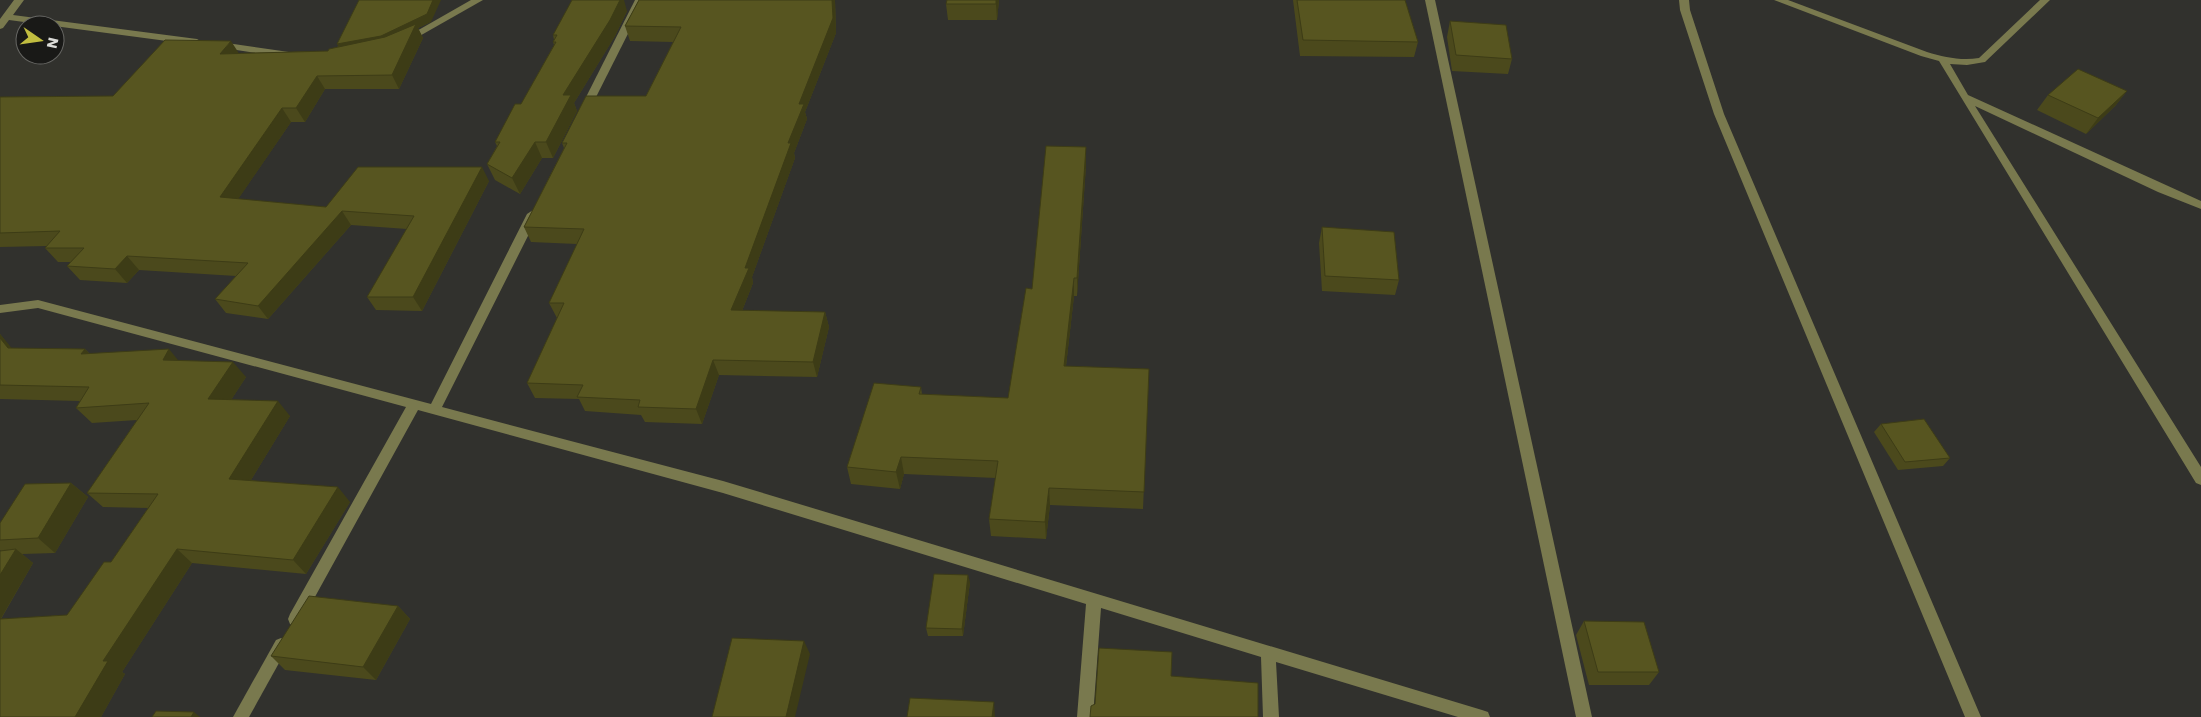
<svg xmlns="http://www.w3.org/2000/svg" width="2201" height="717" font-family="Poppins,sans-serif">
<rect width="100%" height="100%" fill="#31312d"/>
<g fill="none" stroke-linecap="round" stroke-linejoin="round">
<g fill="#79794e" fill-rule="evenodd">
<path d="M14,0H24L13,15L197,39L202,42L197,45L9,20L3,28L0,29V19Z"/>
<path d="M471,0H483L409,42L406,43L401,40Z"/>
<path d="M635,0H645L590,109L585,112L581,111L580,109Z"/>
<path d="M1425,0H1435L1592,717H1576Z"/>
<path d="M1679,0H1689L1690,10L1724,114L1981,717H1965L1714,114L1680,10Z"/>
<path d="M1774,0H1788L1927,52C1944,57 1961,61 1979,58L2040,0H2050L1985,62L1967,65L1950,64L1968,95L2201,201V209L2158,192L1975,106L2201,467V485L2196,483L1939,61L1921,56Z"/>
<path d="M220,42L289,52L294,55L289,58L217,47L215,45Z"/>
<path d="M533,210L539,214L442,407L723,481L1482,710L1488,712L1490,717H1458L1276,662L1279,717H1263L1261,657L1101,608L1093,717H1077L1086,604L723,493L418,410L300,624L295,626L290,624L288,619L290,614L406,407L38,308L0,313V305L38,300L431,404L527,214Z"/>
<path d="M281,638L286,640L289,645L249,717H233L276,640Z"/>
</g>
</g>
<g fill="#4b491c">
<path d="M639,0H835L836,33L805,112L807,119L794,153L795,158L752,277L753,283L742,311L825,312L829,327L817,377L719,375L702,424L645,422L641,415L585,411L579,399L535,398L527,383L557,318L549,303L577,244L531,242L524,227L564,148L562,143L646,96L673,42L630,41L625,26Z"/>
<path d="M999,0L997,20H948L946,4Z"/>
<path d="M1293,0H1405L1418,42L1414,57L1300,56Z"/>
<path d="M627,11L615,36L574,103L577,111L553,158H542L520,194L495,180L487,164L497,146L495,142L521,104L554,45L553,42L554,40L553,35Z"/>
<path d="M1450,21L1512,59L1508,74L1452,71L1447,37Z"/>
<path d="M431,22L418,28L423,38L399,89H325L305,122H291L238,199L326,207L489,181L422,311L376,310L367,297L407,229L351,225L268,319L226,313L215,299L236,276L139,270L127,283L80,280L67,266L71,262H58L45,248L47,246L0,247V97L113,96L239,53L328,51L339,46L337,44Z"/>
<path d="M2127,91L2115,106L2086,134L2037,110L2048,95Z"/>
<path d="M1086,147V165L1077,296H1074L1066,366L1149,369L1143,509L1050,505L1046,539L991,536L989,519L996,478L904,474L900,489L851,484L847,467L921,387L922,394L1008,398L1032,289Z"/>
<path d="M1322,227L1399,280L1395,295L1322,291L1319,243Z"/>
<path d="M0,334L11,348L85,349L90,354L178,360L246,377L231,400L290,416L251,480L350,502L306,574L192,563L122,672L125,674L101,717H0L1,551L0,550V523L71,483L88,497L55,553L22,554L33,563L1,619L67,615L111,562L148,508L103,507L87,493L137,420L92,423L76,408L80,401L0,399Z"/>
<path d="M1881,424L1950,458L1943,466L1898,470L1874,432Z"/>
<path d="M970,582L963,636H928L926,628Z"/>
<path d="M398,606L410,619L376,680L285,670L271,656Z"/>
<path d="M1584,621L1659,672L1649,685H1589L1576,635Z"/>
</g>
<g fill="#3d3c16">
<path d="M433,0H441L431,22L418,28L423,38L399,89L392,75L342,52L337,44Z"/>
<path d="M620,0H624L627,11L615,36L574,103L577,111L553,158L546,142L563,95Z"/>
<path d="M832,0H835L836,33L805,112L807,119L794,153L795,158L752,277L753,283L736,326L731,310L745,268L788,143L799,104Z"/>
<path d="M996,0H999L997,20L996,4Z"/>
<path d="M231,41L240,55L220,54Z"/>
<path d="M317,76L325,89L305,122L296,108Z"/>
<path d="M2127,91L2115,106L2086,134L2098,118Z"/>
<path d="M282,108L291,122L230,211L220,197Z"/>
<path d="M535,142L542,158L520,194L512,178Z"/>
<path d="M1086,147V165L1077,296V278Z"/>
<path d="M482,167L489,181L422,311L413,297Z"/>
<path d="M342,211L351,225L268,319L258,306Z"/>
<path d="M127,256L139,270L127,283L115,269Z"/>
<path d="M1074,278V296L1064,383V366Z"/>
<path d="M825,312L829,327L817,377L813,362Z"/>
<path d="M0,334L24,363L8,348L0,338Z"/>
<path d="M85,349L99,364L81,354Z"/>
<path d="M169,349L182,365L163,360Z"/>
<path d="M713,360L719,375L702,424L696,409Z"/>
<path d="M233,362L246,377L222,414L208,399Z"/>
<path d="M278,401L290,416L243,493L229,479Z"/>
<path d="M901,457L904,474L900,489L896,472Z"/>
<path d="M71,483L88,497L55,553L38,538Z"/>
<path d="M338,487L350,502L306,574L293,560Z"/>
<path d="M1049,488L1050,505L1046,539L1045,522Z"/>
<path d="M16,549L33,563L0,620V575Z"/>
<path d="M177,549L192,563L122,672L125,674L101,717H75L103,661Z"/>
<path d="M968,575L970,582L963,636L962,629Z"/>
<path d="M398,606L410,619L376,680L363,667Z"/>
<path d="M804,641L810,654L795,717H786Z"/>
<path d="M994,702L995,717H992Z"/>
<path d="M194,712L200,717H191Z"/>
</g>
<g fill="#575520" stroke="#3d3c16">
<path d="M359,0H433L427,14L381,36L337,44Z"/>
<path d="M572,0H620L610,20L563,95H571L546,142H535L512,178L487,164L500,142H495L515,104H521L556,42H553L557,35H553Z"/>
<path d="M639,0H832L833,18L799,104H804L788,143H791L745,268H749L731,310L825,312L813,362L713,360L696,409L638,407L640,400L577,397L583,385L527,383L564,303H549L584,229L524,227L567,143H562L586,96H646L681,27L625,26Z"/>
<path d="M947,0H996V4H946Z"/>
<path d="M1297,0H1405L1418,42L1303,40Z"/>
<path d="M1450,21L1506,25L1512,59L1456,55Z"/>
<path d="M416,24L392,75L317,76L296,108H282L220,197L326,207L358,167H482L413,297H367L414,216L342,211L258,306L215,299L248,263L127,256L115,269L67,266L84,248H45L60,231L0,233V97L113,96L165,40L231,41L220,54L328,51L329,49L385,37Z"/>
<path d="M2078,69L2127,91L2098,118L2048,95Z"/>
<path d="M1046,146L1086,147L1077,278H1074L1064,366L1149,369L1144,492L1049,488L1045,522L989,519L998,461L901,457L896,472L847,467L874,383L921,387L919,394L1008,398L1026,288L1032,289Z"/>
<path d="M1322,227L1394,232L1399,280L1325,276Z"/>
<path d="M0,338L8,348L85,349L81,354L169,349L163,360L233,362L208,399L278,401L229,479L338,487L293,560L177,549L103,661H108L75,717H0V619L67,615L104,562H111L158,494L87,493L149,403L76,408L89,387L0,385Z"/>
<path d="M1924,419L1950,458L1905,462L1881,424Z"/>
<path d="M71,483L38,538L0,540V523L25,484Z"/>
<path d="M16,549L0,575V551Z"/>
<path d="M934,574L968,575L962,629L926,628Z"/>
<path d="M309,596L398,606L363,667L271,656Z"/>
<path d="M1584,621L1644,622L1659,672H1598Z"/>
<path d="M732,638L804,641L786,717H712Z"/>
<path d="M1099,648L1172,652L1171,676L1258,683V717H1090L1091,706L1095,704Z"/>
<path d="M910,698L994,702L992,717H907Z"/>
<path d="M156,711L194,712L191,717H152Z"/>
</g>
<g transform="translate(40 40) rotate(103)"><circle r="24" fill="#191917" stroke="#676764"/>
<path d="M0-4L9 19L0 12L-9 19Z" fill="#c1bd40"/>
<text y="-8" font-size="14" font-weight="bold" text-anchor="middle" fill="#dbdbd8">N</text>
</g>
</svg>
